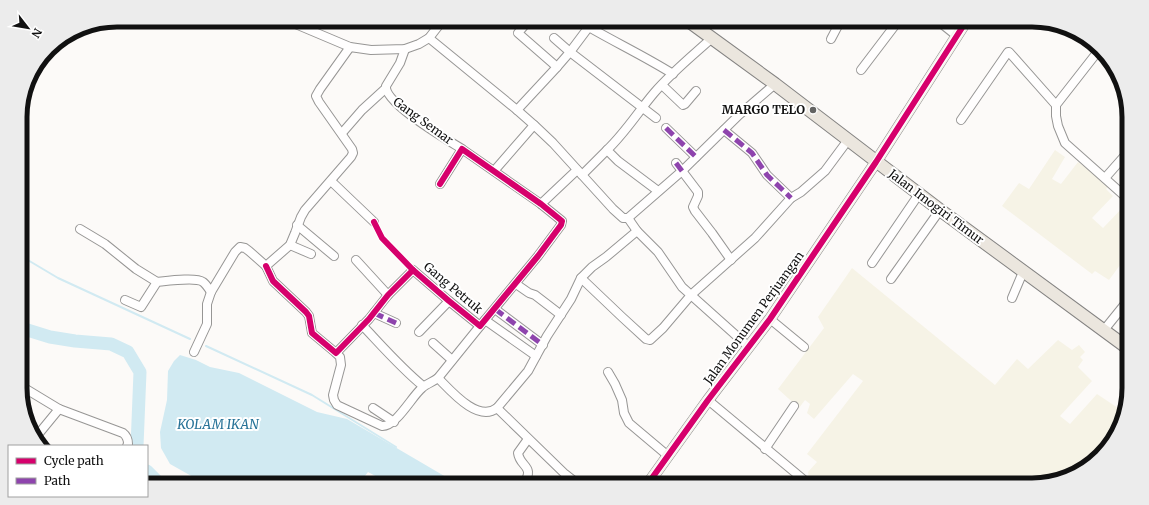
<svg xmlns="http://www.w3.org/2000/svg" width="1149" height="505" font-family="Merriweather,serif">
<rect width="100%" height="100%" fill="#fcfaf8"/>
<g fill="#f6f3e6">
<path d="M1055,150L1065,157L1052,179L1061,184L1078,162L1110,185L1106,189L1113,196L1092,218L1103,228L1128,202V203L1129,253L1109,280L1095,271L1092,274L1002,206L1019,183L1029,189Z"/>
<path d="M852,268L995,385L1017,359L1028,369L1058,340L1072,350L1079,345L1085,352L1080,357L1083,360L1078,367L1092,381L1060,416L1070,424L1097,394L1124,412L1122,425L1086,468L1038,485H816L809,479L808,472L817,462L807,454L863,381L853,374L814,419L807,413L810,404L805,400L799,408L778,389L824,328L818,317Z"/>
</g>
<path fill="#d1eaf2" d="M180,355L196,360L210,367L239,373L317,412L347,419L458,484L392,485L368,472L358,485H269L258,481L195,478L170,464L161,448L160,432L167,400L168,371L174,361Z"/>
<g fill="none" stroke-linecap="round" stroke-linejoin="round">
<g stroke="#d1eaf2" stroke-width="2">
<path d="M21,256L58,278L190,339"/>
<path d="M206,346L312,395L396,447"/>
</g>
<g stroke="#d1eaf2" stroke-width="13">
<path d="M21,328L50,337L75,341L111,344L128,352L140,372L137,446"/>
<path d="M147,471L161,485"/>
</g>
<defs>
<g id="street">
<path d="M286,20L350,47L371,50L405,49L419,44L429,38L443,20"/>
<path d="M529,20L518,33L557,67L570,52L554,38"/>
<path d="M577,20C608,39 641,54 673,74"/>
<path d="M594,20L570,52L656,118"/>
<path d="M937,20L957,36"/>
<path d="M429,38L517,110L534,125L553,143L613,209L623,218H628L682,171L739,115L775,84"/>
<path d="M831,39L841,20"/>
<path d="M405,49L400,63L386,86C384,103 448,140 462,149"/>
<path d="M1099,50L1110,61"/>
<path d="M861,70L899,20"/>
<path d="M662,85L683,105L685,104L696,91"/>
<path d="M1056,105L1099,50"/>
<path d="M517,110L557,67"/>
<path d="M961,120L1008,52H1009L1056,105V116L1058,126L1065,143L1128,199"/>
<path d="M666,128L696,157"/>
<path d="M724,130L752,153L767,175L791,198"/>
<path d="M342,133L362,110L385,89"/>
<path d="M676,163L698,192V196L693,207L695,211L712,233L731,260"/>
<path d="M494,171L534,125"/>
<path d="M582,175L607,150"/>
<path d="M1105,178L1128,152"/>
<path d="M331,181L374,222"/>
<path d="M658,191L618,161L607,150C625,133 638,112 654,93C671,73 692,56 712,38"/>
<path d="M541,204L577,170"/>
<path d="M628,218L637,231L658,252L682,287L749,347"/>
<path d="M297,225L334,256"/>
<path d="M80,229L105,244L136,269L157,282"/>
<path d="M290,245L311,254"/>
<path d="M356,260L388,295"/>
<path d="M872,263L919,194"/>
<path d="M266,266L273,281L306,312L309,316L312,333L336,353L369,319L388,295L413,270L449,301L480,326L538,256L561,225L562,221L541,204L462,149L440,184"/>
<path d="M581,278L622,317L646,339L650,340L663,328L691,295L755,238L791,198L801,192L825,171L848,140"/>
<path d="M891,279L940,210"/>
<path d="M516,284L529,293L535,295L561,315"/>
<path d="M1012,298L1023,272"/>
<path d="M125,300L141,307L157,282C167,281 196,277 203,282C206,284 209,289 211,292"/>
<path d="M495,309L543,345"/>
<path d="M374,313L396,323"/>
<path d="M770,319L804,347"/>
<path d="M485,320L536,356"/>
<path d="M362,325C382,346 401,368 423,386"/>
<path d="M1104,330L1129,299"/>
<path d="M419,332L449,301"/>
<path d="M433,343L452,360"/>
<path d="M194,352L207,324V304L211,292L235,252L240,247L245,248L249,251L266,266L290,245L295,233L301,217L305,210L351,157L353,153L352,149L319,102L316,96L320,89L350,47"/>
<path d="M336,353L340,357L341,365L333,395L334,400L337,405L382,426C396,427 412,396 422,388C426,384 433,382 438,378C451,391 478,423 497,408"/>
<path d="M608,372L615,384L622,400L624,413L629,423L667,455"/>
<path d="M438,378L480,326"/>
<path d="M21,386L59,409L36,437"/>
<path d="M708,400L810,485"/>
<path d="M373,408L394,422"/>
<path d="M59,409L123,433C127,436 128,439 128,444L127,446"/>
<path d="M765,449L794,406"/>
<path d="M523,485C536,465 520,468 518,453L528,439"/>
<path d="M579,485L565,474L497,408L528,371L547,336L571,299L581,278L592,267L606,257L637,231"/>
</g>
<path id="secondary" d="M647,485L708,400L770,319L876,162L967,20"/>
<path id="primary" d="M687,20L775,84L940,210L1129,349"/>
</defs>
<use href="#street" stroke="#979695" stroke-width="10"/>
<use href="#secondary" stroke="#8d8d8c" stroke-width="12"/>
<use href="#primary" stroke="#848382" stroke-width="14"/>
<use href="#street" stroke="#fffefe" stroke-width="8"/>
<use href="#secondary" stroke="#f5f3ed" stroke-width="11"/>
<use href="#primary" stroke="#ebe6de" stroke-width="12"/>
<g stroke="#8e44ad" stroke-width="5" stroke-dasharray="10 5" stroke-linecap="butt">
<path d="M666,128L696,157"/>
<path d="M724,130L752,153L767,175L791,198"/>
<path d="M676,163L682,171"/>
<path d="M495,309L543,345"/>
<path d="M374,313L396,323"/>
</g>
<defs>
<g id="cycleway">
<path d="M374,222L382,238L413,270"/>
<path d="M266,266L273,281L306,312L309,316L312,333L336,353L369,319L388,295L413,270L449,301L480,326L538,256L561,225L562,221L541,204L462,149L440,184"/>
<path d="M647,485L708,400L770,319L876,162L967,20"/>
</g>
</defs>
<use href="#cycleway" stroke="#fff" stroke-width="8"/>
<use href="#cycleway" stroke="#d6006c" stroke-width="6"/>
</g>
<circle fill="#636362" stroke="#fff" stroke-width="1.5" cx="813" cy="110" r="4"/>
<g text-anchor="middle" stroke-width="4" stroke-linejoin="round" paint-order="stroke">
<g font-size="12" font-weight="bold" fill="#111" stroke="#fff" text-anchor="end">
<text x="805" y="114">MARGO TELO</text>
</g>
<g font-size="12" fill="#111" stroke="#fff">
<text transform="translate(423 121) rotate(36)" y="4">Gang Semar</text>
<text transform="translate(936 207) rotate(37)" y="4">Jalan Imogiri Timur</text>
<text transform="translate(453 288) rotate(40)" y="4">Gang Petruk</text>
<text transform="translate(754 318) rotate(-54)" y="4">Jalan Monumen Perjuangan</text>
</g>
<g font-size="13" font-style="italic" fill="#267297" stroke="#fff">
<text x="218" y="429">KOLAM IKAN</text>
</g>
</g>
<path d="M0 0H1149V505H0ZM117 27H1032A90 90 0 0 1 1122 117V388A90 90 0 0 1 1032 478H117A90 90 0 0 1 27 388V117A90 90 0 0 1 117 27Z" fill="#ececec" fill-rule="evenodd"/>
<path fill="none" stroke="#111" stroke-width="5" d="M117 27H1032A90 90 0 0 1 1122 117V388A90 90 0 0 1 1032 478H117A90 90 0 0 1 27 388V117A90 90 0 0 1 117 27Z"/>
<rect x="8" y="445" width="140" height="52" fill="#ffffff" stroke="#a0a0a0"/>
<rect x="16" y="458" width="20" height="6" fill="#d6006c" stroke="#a0a0a0"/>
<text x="44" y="465" font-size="12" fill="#111111">Cycle path</text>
<rect x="16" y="478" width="20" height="6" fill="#8e44ad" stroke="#a0a0a0"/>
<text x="44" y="485" font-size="12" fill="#111111">Path</text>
<g transform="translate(28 28) rotate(121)" stroke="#ffffff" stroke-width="3" paint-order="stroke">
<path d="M0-3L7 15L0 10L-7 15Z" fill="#111111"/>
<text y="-6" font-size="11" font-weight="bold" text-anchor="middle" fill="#111111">N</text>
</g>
</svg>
